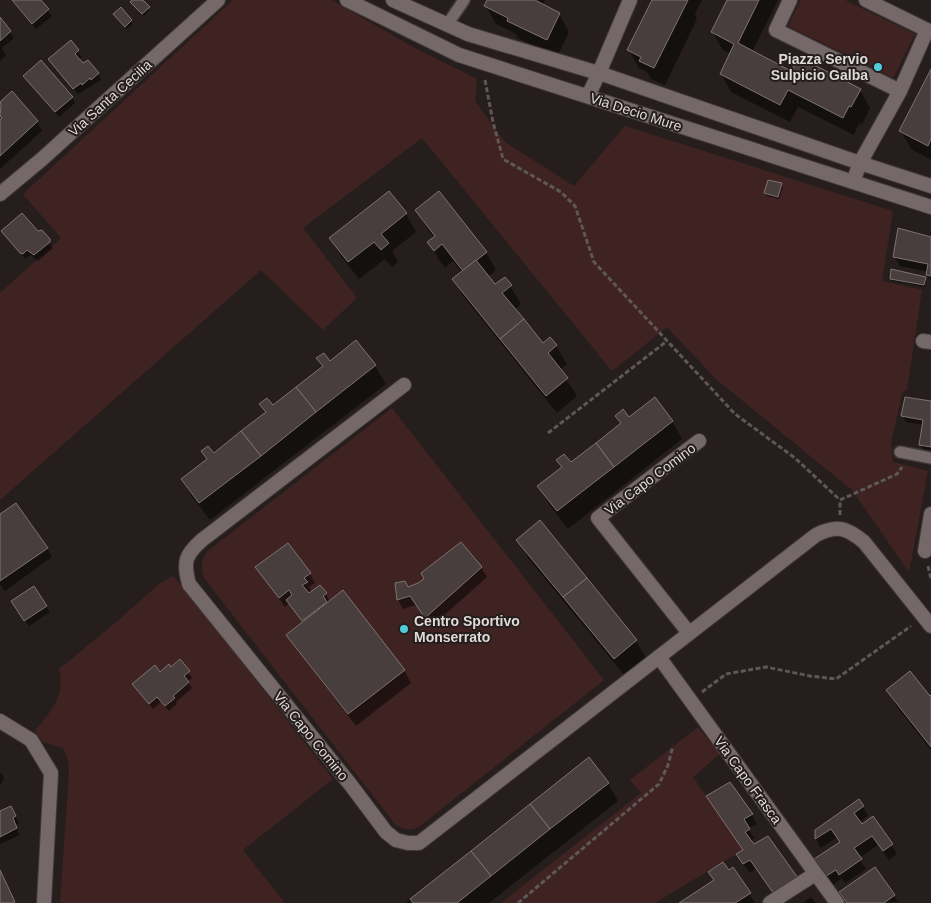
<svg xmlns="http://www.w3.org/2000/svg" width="931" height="903" font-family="Arial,sans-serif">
<rect width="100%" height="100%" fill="#261e1d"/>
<g fill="#3f2322">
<path d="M233,0H331L415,48L477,79L475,101L505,142L574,186L625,126L893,211L882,281L922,290L907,390L903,391L891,442L893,462L928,471L909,572L852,490L717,380L667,327L612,371L422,138L303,228L357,298L323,330L261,270L0,500V293L61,238L23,194Z"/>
<path d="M801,0H845L915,34L893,78L788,26Z"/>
<path d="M392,408L604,680L419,827C410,831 403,830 395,824L204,578C201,566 200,560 209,550Z"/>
<path d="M173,576L184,588L333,779L243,850L285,903H60L69,774L68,760L63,748L43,742L35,731C50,712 66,696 59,669L114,624L159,584Z"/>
<path d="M698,727L720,754L693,777L743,850L655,903H501L641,793L630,780Z"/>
</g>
<g fill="#0007">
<path d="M13,0H40L52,16L36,29Z"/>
<path d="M134,0H142L150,10L144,16L133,4Z"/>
<path d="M489,0H545L542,6L559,14L569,32L557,57L518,38L516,34L496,24L486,6Z"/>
<path d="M654,0H702L695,14L697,19L665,85L651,79L647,72L639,68L629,50Z"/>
<path d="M729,0H778L752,52L792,73L860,90L870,108L862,125L859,123L854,135L798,107L790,122L731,92L721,74L731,54L723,50L712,32Z"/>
<path d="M121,9L133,24L127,29L116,17Z"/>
<path d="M0,19L14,38L2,48L6,56L0,61Z"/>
<path d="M70,42L82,57L79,60L83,65L98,74L101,80L78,94L49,60Z"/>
<path d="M931,72V160L911,149L901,131Z"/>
<path d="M25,76L72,97L75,103L59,117Z"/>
<path d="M12,93L37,122L42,131L0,169V122L2,120L0,116V108Z"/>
<path d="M781,184L783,187L779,199L767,196L765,193Z"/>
<path d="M389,192L406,214L416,232L392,251L398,262L392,267L385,259L359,279L341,256L331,238Z"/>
<path d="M416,211L486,252L496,270L488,277L495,286L505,278L521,304L514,310L542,345L550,339L556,346L567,364L560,370L577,396L557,413L464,297L454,279L462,273L453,261L445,268L439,260L429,242L434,238Z"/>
<path d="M3,231L38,233L49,242L53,248L38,261L31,255L25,259Z"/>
<path d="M931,238V282L927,275L928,272L900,266L894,256Z"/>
<path d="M925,278L926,281L925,287L892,281L891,279Z"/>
<path d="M356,342L375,366L386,384L210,520L193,498L182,480L208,460L202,451L213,455L266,413L261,405L273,407L323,368L318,359L330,362Z"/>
<path d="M931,402V452L924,451L921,445L924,425L906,422L903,416Z"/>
<path d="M629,418L672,421L682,439L568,529L549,504L539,487L563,468L558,460L570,464Z"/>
<path d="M0,515L47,548L52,557L5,591L0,584Z"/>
<path d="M540,522L636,641L647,659L625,676L528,558L518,540Z"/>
<path d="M481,567L487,577L431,627L416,605L403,609L398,600L397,584L408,588Z"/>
<path d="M257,568L310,574L315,583L309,587L312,592L326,594L330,602L404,670L411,683L356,726L295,647L288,635L303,623L289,603L285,607Z"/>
<path d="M46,606L50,612L29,626L16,608Z"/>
<path d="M180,661L192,678L188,682L192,688L176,702L177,704L169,711L161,702L153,709L134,684L170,669Z"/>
<path d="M888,691L930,698L931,697V750L898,708Z"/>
<path d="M589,759L608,783L618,801L489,903H406Z"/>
<path d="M0,772L4,778L0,786Z"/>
<path d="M713,806L752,815L757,824L748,828L754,838L750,841L780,903L756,868L750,873L743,864L744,851Z"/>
<path d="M863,806L868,816L859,822L862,826L873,818L897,854L889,860L878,845L859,858L866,869L845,883L842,878L833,885L821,869L841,843L837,837L821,848L816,839V831Z"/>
<path d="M11,808L19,823L15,825L20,835L0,844V813Z"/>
<path d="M875,869L898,902L847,903Z"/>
<path d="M749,894L755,903H681Z"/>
<path d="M811,897L816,903H803Z"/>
</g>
<g fill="#483e3d" stroke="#7e7371">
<path d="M12,0H41L49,9L32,24Z"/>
<path d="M132,0H143L150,7L142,14L130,2Z"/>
<path d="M487,0H535L560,13L547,40L507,21L508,18L484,6Z"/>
<path d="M652,0H688L654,68L639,61L641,57L627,50Z"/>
<path d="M727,0H759L738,43L791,71L799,57L861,89L851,107L849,106L843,118L788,90L780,105L720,74L734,44L711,32Z"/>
<path d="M121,7L132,20L125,27L113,14Z"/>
<path d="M0,17L11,31L0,41Z"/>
<path d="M71,40L79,50L75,54L83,63L88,60L99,73L91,80L90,78L82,85L81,83L73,89L48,59Z"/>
<path d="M41,60L73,97L55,112L23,76Z"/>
<path d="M931,69V139L928,146L899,131Z"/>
<path d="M12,91L38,121L0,156V120L2,118L0,116L1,105L0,102Z"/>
<path d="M768,180L782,183L778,197L764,193Z"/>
<path d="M389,191L407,213L381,234L389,243L381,250L374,242L348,262L329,238Z"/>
<path d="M439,191L487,252L463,271L442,244L434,251L427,242L435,236L415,210Z"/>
<path d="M22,213L38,231L42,230L50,239V242L34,255L27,250L23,254L20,253L1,231Z"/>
<path d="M898,228L931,237V276L926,275L928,264L893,257Z"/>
<path d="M476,260L495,284L505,277L512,285L502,293L524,319L500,339L452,279Z"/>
<path d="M891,269L926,277L924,285L890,279Z"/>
<path d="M524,319L543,343L550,337L557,345L548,353L568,378L546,396L500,339Z"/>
<path d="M356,340L376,365L316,412L296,387L323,366L316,358L324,353L330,361Z"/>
<path d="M296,387L316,412L261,456L241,431L266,412L259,404L267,398L273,405Z"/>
<path d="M655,397L673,421L614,467L596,443L621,423L615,416L623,409L629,417Z"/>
<path d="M905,397L931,401V447L919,445L923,420L901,416Z"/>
<path d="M241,431L261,456L199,503L181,479L207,459L201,451L208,446L214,453Z"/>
<path d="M596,443L614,467L557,511L537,486L562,467L556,460L564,454L571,462Z"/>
<path d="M16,503L48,548L0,581V514Z"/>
<path d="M540,520L587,578L563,597L516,540Z"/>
<path d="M461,542L482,567L425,618L410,596L397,600L395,583L405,581L408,587L418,583L424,579L421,573Z"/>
<path d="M288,543L311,573L304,578L308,582L302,585L309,593L320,585L327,593L323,596L327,602L302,621L286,600L292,595L289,590L279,598L255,567Z"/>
<path d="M587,578L637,640L614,659L563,597Z"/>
<path d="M34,586L47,606L24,621L11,601Z"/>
<path d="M343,590L405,670L348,714L286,635Z"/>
<path d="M180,659L190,671L184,676L189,682L173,696L175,698L165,706L157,697L149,704L132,684L155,665L160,672L169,664L171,667Z"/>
<path d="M910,671L930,696L931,695V747L886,690Z"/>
<path d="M589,757L609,783L550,829L530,804Z"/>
<path d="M730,782L753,814L744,819L750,829L745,832L754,844L768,836L798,878L774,894L750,860L743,864L736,854L743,850L706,796Z"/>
<path d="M859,799L864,806L854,813L862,824L873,816L893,844L883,851L872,836L854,848L862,859L839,875L836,870L826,876L814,859L840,842L831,829L815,839V830Z"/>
<path d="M530,804L550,829L491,876L471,851Z"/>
<path d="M11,806L16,816L13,818L17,828L0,837V811Z"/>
<path d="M471,851L491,876L457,903H413L410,899Z"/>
<path d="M723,862L729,870L733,867L751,893L735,903H679L714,880L708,872Z"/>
<path d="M875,867L895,895L884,903H847L839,892Z"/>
<path d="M0,870L15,902L12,903H0Z"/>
</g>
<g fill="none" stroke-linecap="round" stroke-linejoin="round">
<defs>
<g id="service">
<path d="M447,25L464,0"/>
<path d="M900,452L931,458"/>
</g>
<g id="minor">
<path d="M790,0L776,30L900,91"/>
<path d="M588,96L599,73L630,0"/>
<path d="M853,182L860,163L900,91L927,30L866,0"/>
<path d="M0,194L42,159L218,0"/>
<path d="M923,341L931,342"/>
<path d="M404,385L202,540C185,555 183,562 189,584L350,784L386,832L396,840L408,843H419L816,535C837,525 846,527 864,542L931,626"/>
<path d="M925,551L931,514"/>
<path d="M689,633L598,518L699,441"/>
<path d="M659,657L837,903"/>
<path d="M0,721L31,740L51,773L44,903"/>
<path d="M770,903L815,874"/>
</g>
<g id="tertiary">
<path d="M347,0L459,55L931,207"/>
<path d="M393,0L468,34L605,75L860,163L931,186"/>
</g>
</defs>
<use href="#service" stroke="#413a39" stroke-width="14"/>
<use href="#minor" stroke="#413a39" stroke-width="16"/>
<use href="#tertiary" stroke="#413a39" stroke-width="16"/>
<g stroke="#5e5756" stroke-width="3" stroke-dasharray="5 2.5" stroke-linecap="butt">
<path d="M485,80L493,122L503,159L561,192L575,206L594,262L735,414L795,458L840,500"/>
<path d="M548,433L667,341"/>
<path d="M840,515V500L897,474L902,467"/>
<path d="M928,566L931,579"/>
<path d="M702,692L726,674L766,667L810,676L836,679L911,626"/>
<path d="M518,903L659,784L668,765L673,746"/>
</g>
<use href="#service" stroke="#746968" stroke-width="11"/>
<use href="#minor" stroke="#746968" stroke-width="14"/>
<use href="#tertiary" stroke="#746968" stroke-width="14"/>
</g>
<g fill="#52cbd8" stroke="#261e1d" stroke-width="2">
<circle cx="878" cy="67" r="5"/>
<circle cx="404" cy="629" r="5"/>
</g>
<g text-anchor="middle" stroke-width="4" stroke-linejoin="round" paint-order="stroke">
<g font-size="14" font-weight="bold" fill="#dfd9d8" stroke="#261e1d" text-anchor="end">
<text x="868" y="64">Piazza Servio<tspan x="868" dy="16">Sulpicio Galba</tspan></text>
<text x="414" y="626" text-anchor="start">Centro Sportivo<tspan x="414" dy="16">Monserrato</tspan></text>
</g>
<g font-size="14" fill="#dfd9d8" stroke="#261e1d">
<text transform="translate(110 98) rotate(-42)" y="5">Via Santa Cecilia</text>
<text transform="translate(636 112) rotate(18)" y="5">Via Decio Mure</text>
<text transform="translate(650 479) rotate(-37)" y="5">Via Capo Comino</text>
<text transform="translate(311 736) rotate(51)" y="5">Via Capo Comino</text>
<text transform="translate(748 780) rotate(54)" y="5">Via Capo Frasca</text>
</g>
</g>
</svg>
